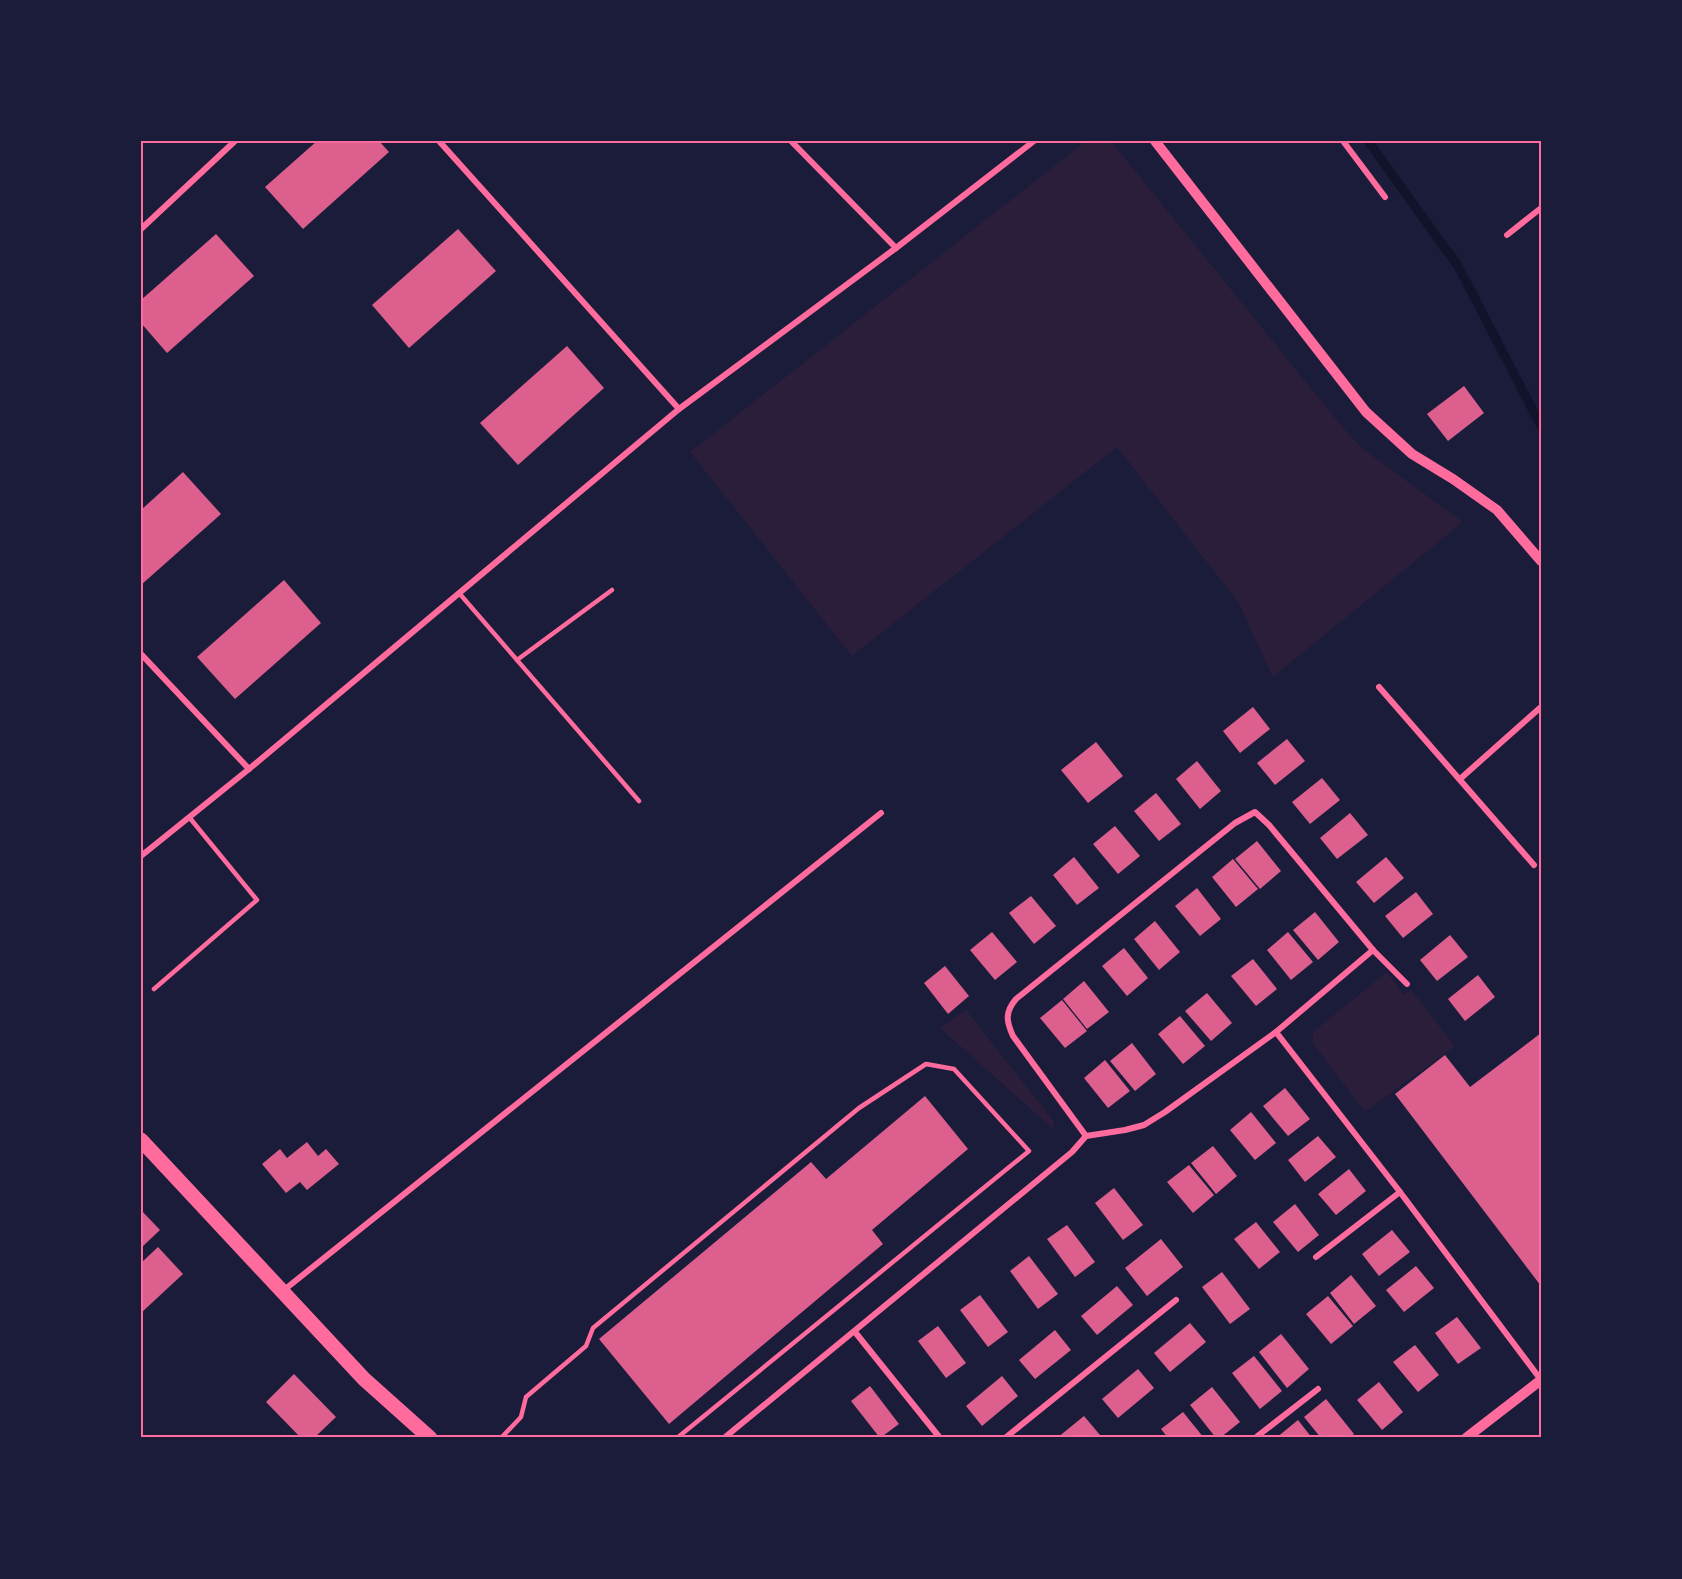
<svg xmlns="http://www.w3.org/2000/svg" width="1682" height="1579" font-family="Georgia,serif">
<rect width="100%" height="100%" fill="#1b1b3a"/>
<g fill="#2a1e3b">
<path d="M1086,141H1111L1344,429L1363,449L1463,522L1273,677L1238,602L1117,447L852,656L690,452Z"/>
<path d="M1387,972L1404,995L1411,990L1455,1046L1365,1112L1312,1042L1313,1032Z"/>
<path d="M966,1010L1053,1120V1129L940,1028Z"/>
</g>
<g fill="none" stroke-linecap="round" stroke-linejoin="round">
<path stroke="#12122b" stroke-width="9" d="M1368,141L1458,266L1541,426"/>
</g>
<g fill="#dd5f8e">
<path d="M317,141H379L389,152L303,229L265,187Z"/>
<path d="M458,229L496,271L409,348L372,305Z"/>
<path d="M216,234L254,276L167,353L141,323V300Z"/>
<path d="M567,346L604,388L518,465L480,423Z"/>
<path d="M1464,386L1484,413L1448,441L1427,414Z"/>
<path d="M183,472L221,514L141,585V510Z"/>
<path d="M284,580L321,623L235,699L197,657Z"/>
<path d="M1253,707L1270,729L1240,753L1223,731Z"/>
<path d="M1287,739L1305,761L1275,785L1257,763Z"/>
<path d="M1096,742L1123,776L1088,803L1061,770Z"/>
<path d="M1197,761L1221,791L1200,809L1176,779Z"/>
<path d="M1322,778L1340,800L1310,824L1292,802Z"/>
<path d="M1156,793L1181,824L1159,841L1134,811Z"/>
<path d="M1350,813L1368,835L1337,859L1320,838Z"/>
<path d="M1115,826L1140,856L1118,874L1093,844Z"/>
<path d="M1257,841L1281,871L1260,889L1235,859Z"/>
<path d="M1074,857L1099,888L1077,905L1053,875Z"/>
<path d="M1386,857L1404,878L1374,903L1356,882Z"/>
<path d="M1233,859L1258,889L1236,907L1212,877Z"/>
<path d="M1197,888L1221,919L1200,936L1175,906Z"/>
<path d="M1416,892L1433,914L1403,938L1385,916Z"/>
<path d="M1031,896L1056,926L1034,944L1009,913Z"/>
<path d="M1315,912L1339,942L1318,960L1293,930Z"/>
<path d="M1155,921L1180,952L1159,970L1134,939Z"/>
<path d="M992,932L1017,962L995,980L970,950Z"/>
<path d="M1288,932L1313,962L1291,980L1267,950Z"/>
<path d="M1450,935L1468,957L1437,981L1420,960Z"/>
<path d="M1124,948L1148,978L1127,996L1102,966Z"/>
<path d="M1253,959L1277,989L1256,1006L1231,976Z"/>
<path d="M945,966L969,996L948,1014L924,983Z"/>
<path d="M1478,975L1495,997L1465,1021L1448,999Z"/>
<path d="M1084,981L1109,1012L1087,1029L1063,999Z"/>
<path d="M1207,993L1232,1023L1211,1041L1185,1011Z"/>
<path d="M1062,1000L1087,1031L1065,1048L1040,1018Z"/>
<path d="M1180,1016L1205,1046L1183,1064L1158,1034Z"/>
<path d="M1541,1033V1286L1395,1094L1445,1055L1470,1087Z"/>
<path d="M1132,1043L1156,1074L1135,1091L1110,1061Z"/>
<path d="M1105,1060L1130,1091L1108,1108L1084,1078Z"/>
<path d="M1285,1088L1310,1119L1288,1136L1263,1106Z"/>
<path d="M925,1096L968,1149L872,1230L883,1244L669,1424L599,1339L811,1162L826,1179Z"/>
<path d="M1251,1112L1276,1143L1255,1160L1230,1130Z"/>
<path d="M1318,1136L1336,1157L1305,1182L1288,1160Z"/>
<path d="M307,1142L318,1156L326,1149L339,1164L307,1190L300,1182L286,1193L262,1164L280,1149L287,1158Z"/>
<path d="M1213,1146L1237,1176L1216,1194L1191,1163Z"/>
<path d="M1189,1165L1214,1195L1193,1213L1167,1182Z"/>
<path d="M1349,1169L1366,1191L1336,1215L1318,1194Z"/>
<path d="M1114,1188L1143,1225L1123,1240L1095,1203Z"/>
<path d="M1295,1204L1319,1235L1298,1252L1273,1222Z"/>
<path d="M141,1210L160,1230L141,1248Z"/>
<path d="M1256,1222L1280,1252L1259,1269L1234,1239Z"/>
<path d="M1067,1225L1095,1262L1075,1277L1047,1239Z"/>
<path d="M1392,1230L1410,1252L1379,1276L1362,1254Z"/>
<path d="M1161,1239L1183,1267L1147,1296L1125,1268Z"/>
<path d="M158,1247L183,1274L141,1313V1263Z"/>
<path d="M1029,1256L1058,1294L1038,1309L1010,1271Z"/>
<path d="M1416,1266L1434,1288L1404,1312L1386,1290Z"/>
<path d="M1222,1272L1250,1309L1230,1324L1202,1287Z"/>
<path d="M1351,1275L1376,1306L1354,1324L1330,1293Z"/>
<path d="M1117,1286L1133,1305L1097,1335L1081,1316Z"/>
<path d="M980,1295L1008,1332L988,1347L960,1310Z"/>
<path d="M1328,1296L1353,1326L1331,1344L1306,1314Z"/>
<path d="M1457,1317L1481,1348L1458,1364L1435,1333Z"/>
<path d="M1190,1323L1206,1342L1170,1372L1154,1353Z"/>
<path d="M938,1326L966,1363L946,1378L918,1341Z"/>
<path d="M1055,1330L1071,1350L1035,1379L1019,1360Z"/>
<path d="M1281,1334L1309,1369L1287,1388L1259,1352Z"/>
<path d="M1415,1345L1439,1375L1418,1392L1393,1362Z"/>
<path d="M1254,1356L1282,1391L1260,1409L1232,1373Z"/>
<path d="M1138,1369L1154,1388L1118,1418L1102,1399Z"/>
<path d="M294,1374L336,1417L314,1438H301L266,1402Z"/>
<path d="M1002,1376L1018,1396L982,1426L966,1406Z"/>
<path d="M1379,1382L1403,1412L1382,1430L1357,1400Z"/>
<path d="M870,1386L899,1424L880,1438L851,1401Z"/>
<path d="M1212,1387L1240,1422L1220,1438H1216L1190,1405Z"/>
<path d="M1326,1399L1354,1434L1349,1438H1321L1304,1417Z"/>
<path d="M1183,1412L1204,1438H1168L1161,1429Z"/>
<path d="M1084,1416L1100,1435L1096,1438H1057Z"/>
<path d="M1298,1420L1312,1438H1276Z"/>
</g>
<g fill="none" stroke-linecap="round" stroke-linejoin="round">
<g stroke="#ff6b9d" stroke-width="4.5">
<path d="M459,593L639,801"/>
<path d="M517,660L612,590"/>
<path d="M154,989L257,900L189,817"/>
<path d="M501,1438L521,1417L526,1397L586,1346L593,1328L859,1108L926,1064L954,1069L1029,1151L677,1438"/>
</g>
<g stroke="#ff6b9d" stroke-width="6">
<path d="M439,141L679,409"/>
<path d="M791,141L896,248"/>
<path d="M1343,141L1385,197"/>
<path d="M141,229L235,141"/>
<path d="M1507,235L1541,208"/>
<path d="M141,654L249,769"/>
<path d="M1379,687L1534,865"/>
<path d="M1460,779L1541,707"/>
<path d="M141,856L249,769L679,409L896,248L1034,141"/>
<path d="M1276,1032L1400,1192L1541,1380"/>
<path d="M1086,1136L1013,1036C1006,1021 1005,1012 1016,999L1235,823L1255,812L1269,825L1373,950L1407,984"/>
<path d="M1086,1136L1125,1130L1144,1125L1165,1112L1276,1032L1373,950"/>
<path d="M1316,1257L1400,1192"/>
<path d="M284,1290L881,813"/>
<path d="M855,1332L940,1438"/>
<path d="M724,1438L1072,1152L1086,1136"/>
<path d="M1005,1438L1176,1300"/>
<path d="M1255,1438L1318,1389"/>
</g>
<g stroke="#ff6b9d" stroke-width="10">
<path d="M1155,141L1366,412L1412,454L1453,479L1497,510L1541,561"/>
<path d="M1466,1438L1541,1380"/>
</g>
<path stroke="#ff6b9d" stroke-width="15" d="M141,1140L364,1379L430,1438"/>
</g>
<rect width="1682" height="1579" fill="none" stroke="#1b1b3a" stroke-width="285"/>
<rect x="142" y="142" width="1398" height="1294" fill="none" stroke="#ff6b9d" stroke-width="2"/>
</svg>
